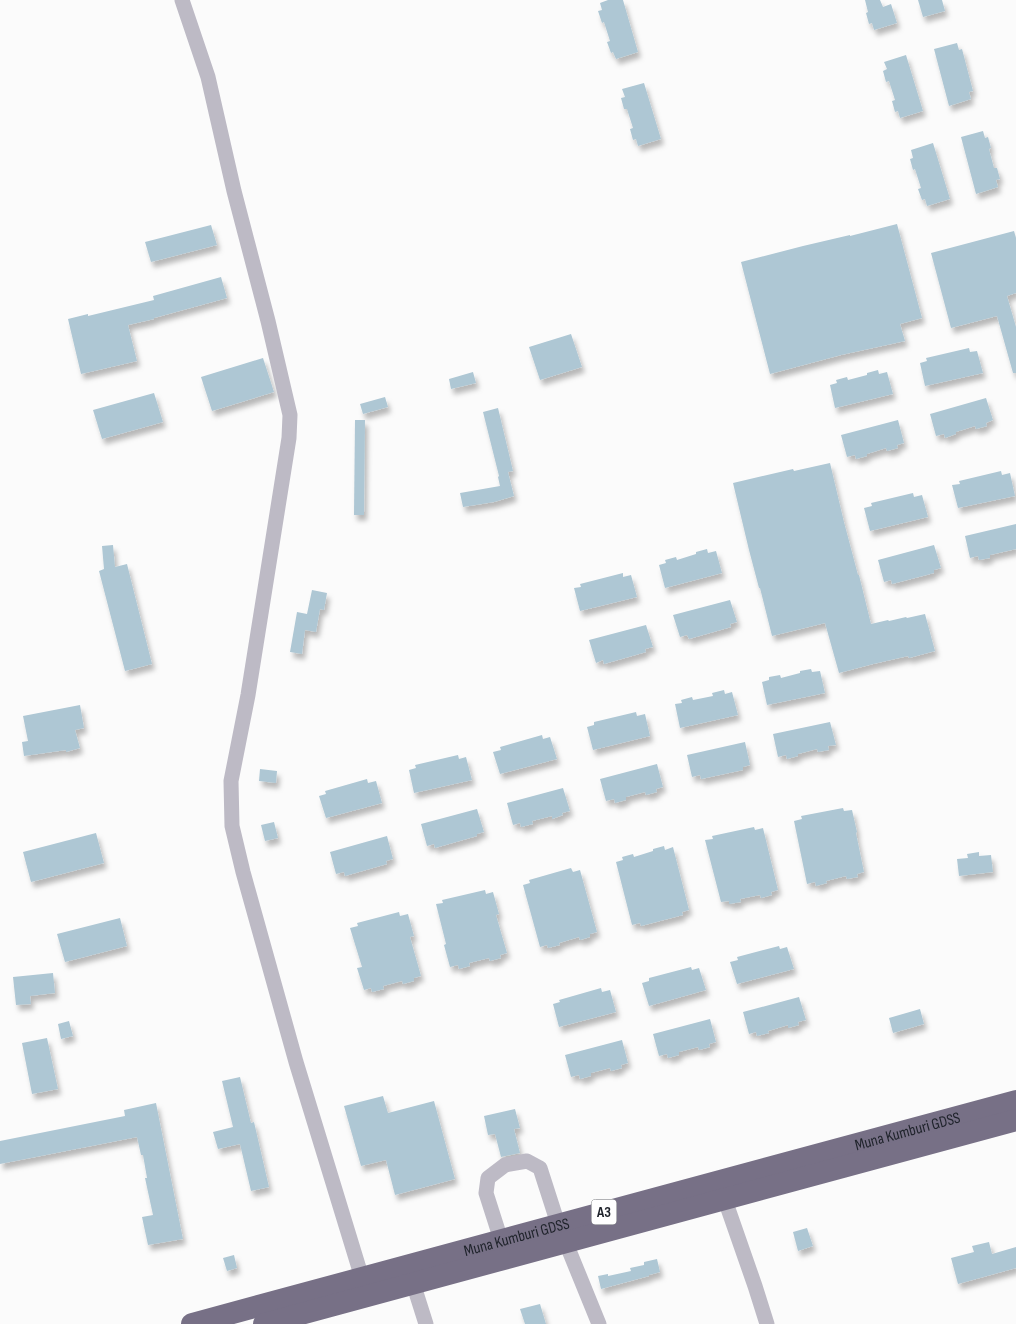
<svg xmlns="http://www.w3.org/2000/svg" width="1016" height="1324" font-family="'Sofia Sans Condensed',sans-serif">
<defs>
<filter id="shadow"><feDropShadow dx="3" dy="5.5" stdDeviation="2.5" flood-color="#0004"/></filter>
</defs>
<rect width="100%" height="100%" fill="#fbfbfb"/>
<g fill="#aec7d4" filter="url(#shadow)">
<path d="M608,0H623L638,52L616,59L613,52L611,53L607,42L610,41L604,22L602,23L598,11L602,10L600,3Z"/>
<path d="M865,0H880L883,7L891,4L897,23L874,30L872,23L869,24L866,13L868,12Z"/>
<path d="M918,0H942L945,11L923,17Z"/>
<path d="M957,43L959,50L962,49L973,91L969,92L971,99L949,106L934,49Z"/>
<path d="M906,55L923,111L900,118L898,111L895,112L892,101L895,100L889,81L886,82L883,71L887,69L884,62Z"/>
<path d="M644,83L661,139L638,146L636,139L633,140L630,129L633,128L627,109H624L621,98L625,97L622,89Z"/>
<path d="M983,131L985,138L988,137L991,148L989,149L994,168H997L1000,179L996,180L998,187L976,194L961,137Z"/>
<path d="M933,143L950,199L927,206L925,199L922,200L918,189L921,188L915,169L913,170L910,159L913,158L911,150Z"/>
<path d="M897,224L922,318L900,324L905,341L841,355L770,374L741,262L803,246L850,235V236Z"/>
<path d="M211,225L217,245L151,262L145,242Z"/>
<path d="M1014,231L1016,238V293L1007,296L1016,327V373H1013L997,316L951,328L931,253Z"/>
<path d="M221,277L227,298L154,318V319L128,325L137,361L81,374L68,319L88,314V316L154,300L153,296Z"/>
<path d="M571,334L582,367L540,380L529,347Z"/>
<path d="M969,348L970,352L977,351L983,373L925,386L920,363L927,361L926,358Z"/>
<path d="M263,358L274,392L212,411L201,377Z"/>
<path d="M878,370L879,374L887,372L893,394L835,408L830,385L837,383L836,380L847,377L848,380L867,375V373Z"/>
<path d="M473,372L476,383L451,389L449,379Z"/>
<path d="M154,393L163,422L102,439L93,410Z"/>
<path d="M385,397L388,407L363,414L360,404Z"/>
<path d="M986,398L993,420L986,423L987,426L976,429L975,426L956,432V434L945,438L944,434L936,436L930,414Z"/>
<path d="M498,408L513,471L508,472L514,496L494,502L463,507L460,493L500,486L498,477L499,476L483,412Z"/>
<path d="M355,420H365L364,515H354Z"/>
<path d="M898,420L904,443L897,445L898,448L887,451L886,448L867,454V456L856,459L855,455L847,457L841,435Z"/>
<path d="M830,463L844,522L858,575H859L871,624L888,620L889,621L906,617L907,618L925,614L935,651L909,658L908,656L873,664L839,673L825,623L772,636L760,588H759L749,550L733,483L793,469L794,471Z"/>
<path d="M1001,471L1002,475L1010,473L1015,496L958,508L952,485L960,484L959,481Z"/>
<path d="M913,493L914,497L922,495L928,517L870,531L864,508L872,506L871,503Z"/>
<path d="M1016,524V549L990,555V558L979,560L978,556L970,558L965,536Z"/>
<path d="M113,545L115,567L127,564L152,664L125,671L99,571L104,569L102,546Z"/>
<path d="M934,545L941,568L934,570V573L892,584L891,580L884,582L878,560Z"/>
<path d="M707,549L708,553L716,551L722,573L665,588L659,565L666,563L665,560L676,557L677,560L696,554V552Z"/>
<path d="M623,573V577L631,575L637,597L580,611L574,588L581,587L580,584Z"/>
<path d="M312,590L327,593L324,610L320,609L316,632L305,630L302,654L290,652L297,612L307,614Z"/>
<path d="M730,600L737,622L730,624L731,627L689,639L687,635L680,637L673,615Z"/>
<path d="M646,625L653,647L645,649L646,652L604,664L603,660L596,663L589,640Z"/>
<path d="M811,669L812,672L820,671L825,693L767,705L762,682L769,680V677L780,675L781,678L800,673V671Z"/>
<path d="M724,690L725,694L732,692L738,715L680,728L675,704L682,703L681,700L692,697L693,700L713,696L712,693Z"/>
<path d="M80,705L84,728L75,730L80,748L66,752V750L24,756L22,742L28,741L23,716Z"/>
<path d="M636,712L637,716L645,714L650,736L593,750L587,727L594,725V722Z"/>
<path d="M830,722L836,745L828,746L829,750L818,752L817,749L798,754V756L787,759L786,755L778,757L773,734Z"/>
<path d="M542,735L543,739L550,737L557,759L500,774L493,752L501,750L500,747Z"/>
<path d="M745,742L750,765L743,767V770L701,779L700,775L692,777L687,755Z"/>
<path d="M458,755L459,759L466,757L472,780L414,793L409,770L416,768L415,765Z"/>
<path d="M657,764L663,787L656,789L657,792L646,795L645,792L626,797V800L615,803L614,799L606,801L600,779Z"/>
<path d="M260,769L277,771L276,783L259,781Z"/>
<path d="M367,779L368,783L376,781L382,803L326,818L319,796L326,794L325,791Z"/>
<path d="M563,788L570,811L562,813L563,815L552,819V816L532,821L533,824L521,827L520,823L513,825L507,803Z"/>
<path d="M843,808L844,811L852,810L857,832L856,833L864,872L857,874L858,877L847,879L846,876L826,881L827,883L816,886L815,882L807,884L794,821L802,819L801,816Z"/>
<path d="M477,809L484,832L477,834V836L435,848L434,844L427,846L421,824Z"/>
<path d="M274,822L278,838L265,841L261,825Z"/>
<path d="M754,827L755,830L763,828L778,890L771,892L772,895L761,898L760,895L740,899L741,902L729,904V901L721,902L705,840L713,839L712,836Z"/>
<path d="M96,833L104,863L31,882L23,852Z"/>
<path d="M387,836L393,859L386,861L387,864L345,876L344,872L336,874L330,852Z"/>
<path d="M664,846L665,850L673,847L689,910L682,912L683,915L641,926L640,923L632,925L616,862L623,860L622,857L633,854L634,857L653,851V849Z"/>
<path d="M979,852V856L991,855L993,872L959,876L957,859L968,858L967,854Z"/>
<path d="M571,868L573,872L580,870L597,932L590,934V937L580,940L579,937L559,943L560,945L548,948L547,945L540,947L523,885L530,883L529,880Z"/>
<path d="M485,890L486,894L493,892L499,914L496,915L507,953L500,955L501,958L490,961L489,958L469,963L470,966L459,969L458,965L450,967L444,945L446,944L436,904L443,903L442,900Z"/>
<path d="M399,912L400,916L408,914L414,936L410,937L421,976L414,978V981L403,984L402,981L383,986L384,989L372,992L371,988L364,990L357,968L362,967L350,928L358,926L357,923Z"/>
<path d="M120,918L127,946L65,962L57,934Z"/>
<path d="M779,946L780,949L787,947L794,969L737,984L730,962L738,960L737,957Z"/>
<path d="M691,967L692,970L699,968L706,990L649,1006L642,983L649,981V978Z"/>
<path d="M53,973L55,993L30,996L31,1004L16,1005L13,977Z"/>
<path d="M601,988L602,992L610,990L616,1012L559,1027L553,1004L560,1002L559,1000Z"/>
<path d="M799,997L806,1020L798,1022L799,1025L788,1028V1025L768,1031L769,1033L757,1036L756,1032L749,1034L743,1012Z"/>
<path d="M920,1009L924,1024L893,1033L889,1018Z"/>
<path d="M710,1019L716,1042L709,1044L710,1047L699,1050L698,1047L679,1052V1055L668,1058L667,1054L659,1056L653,1034Z"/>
<path d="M69,1021L73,1036L61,1039L58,1024Z"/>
<path d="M47,1038L58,1089L32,1094L22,1043Z"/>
<path d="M622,1040L628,1063L621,1065L622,1068L611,1071L610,1068L591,1073V1076L580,1079L579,1075L571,1077L565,1055Z"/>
<path d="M240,1077L251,1123L254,1122L269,1187L251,1191L240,1144L218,1149L213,1132L233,1127L222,1081Z"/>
<path d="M383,1096L388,1113L434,1101L455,1179L395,1195L386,1160L361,1166L344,1106Z"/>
<path d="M156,1103L183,1239L148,1245L142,1217L153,1215L145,1178H147L143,1155H141L137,1137L0,1164V1141L125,1116L124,1110Z"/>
<path d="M515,1109L520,1128L514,1129L520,1153L501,1157L495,1134L488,1135L484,1116Z"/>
<path d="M807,1228L813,1246L798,1251L793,1232Z"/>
<path d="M989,1242L992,1254L1016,1247V1268L958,1284L951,1258L974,1252L972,1246Z"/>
<path d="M234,1255L237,1268L227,1271L223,1258Z"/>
<path d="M657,1259L660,1272L649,1275V1276L601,1289L598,1276L608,1274V1276L631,1271L630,1268L644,1265V1262Z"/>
<path d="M540,1304L546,1324H525L520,1309Z"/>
</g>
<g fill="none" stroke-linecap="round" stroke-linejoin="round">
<g stroke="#bdbac5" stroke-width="15">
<path d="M182,0L208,77L234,191L268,321L290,415L289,438L248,695L231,781L232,826L243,872L296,1062L362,1278"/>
<path d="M725,1200L755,1286L767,1324"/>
<path d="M501,1240L486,1193L488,1178L505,1165L527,1161L540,1168L558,1224"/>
<path d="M566,1243L599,1324"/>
<path d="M413,1283L426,1324"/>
</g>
<g stroke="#777086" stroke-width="22">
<path id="s1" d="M192,1324L1016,1101"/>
<path d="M264,1324L1016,1120"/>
</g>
</g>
<g text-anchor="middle" stroke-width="4" stroke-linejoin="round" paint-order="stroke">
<rect fill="#fff" stroke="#62646a" stroke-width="1" x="591.5" y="1199.5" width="25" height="25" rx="4"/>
<g font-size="15" font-weight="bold" fill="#1e222a">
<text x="604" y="1217">A3</text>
</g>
<g font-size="16" fill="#1e222a" stroke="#fff">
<text dy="6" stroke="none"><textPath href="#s1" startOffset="741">Muna Kumburi GDSS</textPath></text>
<text dy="6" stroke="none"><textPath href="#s1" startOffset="336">Muna Kumburi GDSS</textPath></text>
</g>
</g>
</svg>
